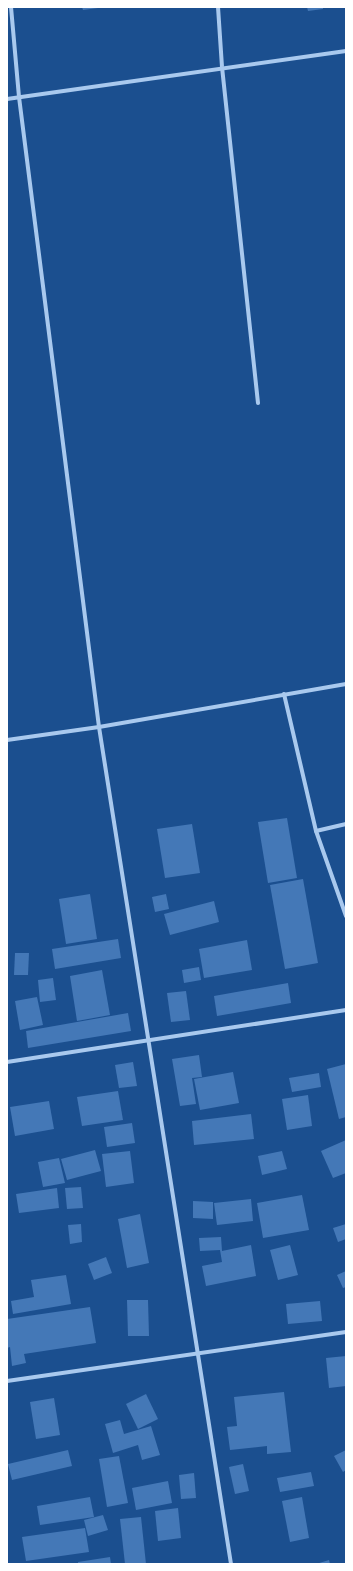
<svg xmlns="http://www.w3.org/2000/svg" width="353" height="1571" font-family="'Nunito Sans',sans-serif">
<rect width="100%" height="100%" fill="#1b4f8f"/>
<g fill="#4478b7">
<path d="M82,7H98V8L83,10Z"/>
<path d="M307,7H323V9L308,11Z"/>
<path d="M287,818L297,878L268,883L258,822Z"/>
<path d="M192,824L200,873L165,878L157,829Z"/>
<path d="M303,879L318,963L285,969L270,885Z"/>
<path d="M90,894L97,939L66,944L59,899Z"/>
<path d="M166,894L169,909L155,912L152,897Z"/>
<path d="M214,901L219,922L170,935L164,914Z"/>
<path d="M118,939L121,958L55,969L52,949Z"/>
<path d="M247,940L252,970L204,978L199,949Z"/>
<path d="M15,953H29L28,975H14Z"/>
<path d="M199,967L201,980L184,983L182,970Z"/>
<path d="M102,970L110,1015L77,1021L70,976Z"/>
<path d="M53,978L56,1000L40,1002L38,980Z"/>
<path d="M288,983L291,1003L217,1016L214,996Z"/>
<path d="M186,991L190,1020L171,1022L167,993Z"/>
<path d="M37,997L43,1025L20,1030L15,1001Z"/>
<path d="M128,1013L131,1031L28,1048L26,1031Z"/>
<path d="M199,1055L202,1077L192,1078L196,1104L180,1106L172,1059Z"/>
<path d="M133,1062L137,1086L119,1088L115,1065Z"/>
<path d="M346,1064V1117L339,1119L327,1069Z"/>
<path d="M233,1072L239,1103L200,1110L194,1079Z"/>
<path d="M319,1073L321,1087L292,1092L289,1078Z"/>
<path d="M118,1091L123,1120L82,1126L77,1097Z"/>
<path d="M308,1095L312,1126L287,1130L282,1099Z"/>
<path d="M49,1101L54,1129L15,1136L10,1107Z"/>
<path d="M251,1114L254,1139L194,1145L192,1121Z"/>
<path d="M132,1123L135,1143L107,1147L104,1127Z"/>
<path d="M346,1140V1173L333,1178L321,1151Z"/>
<path d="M95,1150L101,1171L67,1180L61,1159Z"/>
<path d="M130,1151L134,1183L106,1187L102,1154Z"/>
<path d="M282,1151L287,1169L262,1175L258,1156Z"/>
<path d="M59,1158L65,1183L43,1187L38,1162Z"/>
<path d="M81,1187L83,1208L67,1209L65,1188Z"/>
<path d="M57,1188L59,1208L19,1213L16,1194Z"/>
<path d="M302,1195L309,1230L263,1238L257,1203Z"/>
<path d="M251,1199L253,1221L217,1225L214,1203Z"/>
<path d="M193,1201L213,1202V1219L193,1218Z"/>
<path d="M140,1214L149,1263L127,1268L118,1219Z"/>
<path d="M81,1224L82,1242L70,1244L68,1225Z"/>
<path d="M346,1224V1239L338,1242L333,1228Z"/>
<path d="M221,1237L222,1251L251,1245L256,1276L206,1286L202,1266L222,1262L220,1250L200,1251L199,1238Z"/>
<path d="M290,1245L298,1275L278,1280L270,1250Z"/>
<path d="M106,1257L112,1273L94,1280L88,1264Z"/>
<path d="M346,1271V1287L343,1288L337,1275Z"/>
<path d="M66,1275L71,1304L13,1314L11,1301L34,1297L31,1280Z"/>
<path d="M127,1300H148L149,1336H128Z"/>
<path d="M320,1301L322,1321L288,1324L286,1304Z"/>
<path d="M90,1307L96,1343L24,1354L26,1363L12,1366L10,1347L7,1348V1319Z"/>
<path d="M346,1356V1386L329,1388L326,1358Z"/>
<path d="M284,1392L291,1452L267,1454V1446L230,1450L227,1427L237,1426L234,1397Z"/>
<path d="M146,1394L158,1419L138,1429L126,1404Z"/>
<path d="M54,1398L60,1435L36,1439L30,1402Z"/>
<path d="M120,1420L124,1434L151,1426L160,1455L142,1460L138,1445L113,1453L105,1424Z"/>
<path d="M68,1450L72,1466L12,1480L8,1464Z"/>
<path d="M346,1450V1470L343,1472L334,1456Z"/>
<path d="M119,1456L128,1503L107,1507L99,1459Z"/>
<path d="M243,1464L249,1491L235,1494L229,1467Z"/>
<path d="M311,1472L314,1486L280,1492L277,1478Z"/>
<path d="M194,1473L196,1498L181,1499L179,1475Z"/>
<path d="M168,1481L172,1503L136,1510L132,1488Z"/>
<path d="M90,1497L94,1517L40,1525L37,1506Z"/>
<path d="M302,1497L309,1538L290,1542L282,1501Z"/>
<path d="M178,1508L181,1538L158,1541L155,1511Z"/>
<path d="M103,1515L108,1530L88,1536L84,1520Z"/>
<path d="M141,1517L146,1564H125L120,1519Z"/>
<path d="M85,1528L89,1552L26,1561L22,1537Z"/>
<path d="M110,1557L111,1564H78V1562Z"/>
<path d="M329,1560L330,1564H316Z"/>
</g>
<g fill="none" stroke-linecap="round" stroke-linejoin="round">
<g stroke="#a9c9ee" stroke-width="4">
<path d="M11,7L19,97L99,727L231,1564"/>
<path d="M218,7L222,67L258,403"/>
<path d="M7,99L346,51"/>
<path d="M284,694L316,831L346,916"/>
<path d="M7,740L99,727L346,684"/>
<path d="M316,831L346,824"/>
<path d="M7,1062L346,1010"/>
<path d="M7,1381L346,1332"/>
</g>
</g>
<rect width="353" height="1571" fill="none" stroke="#ffffff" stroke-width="16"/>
</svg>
